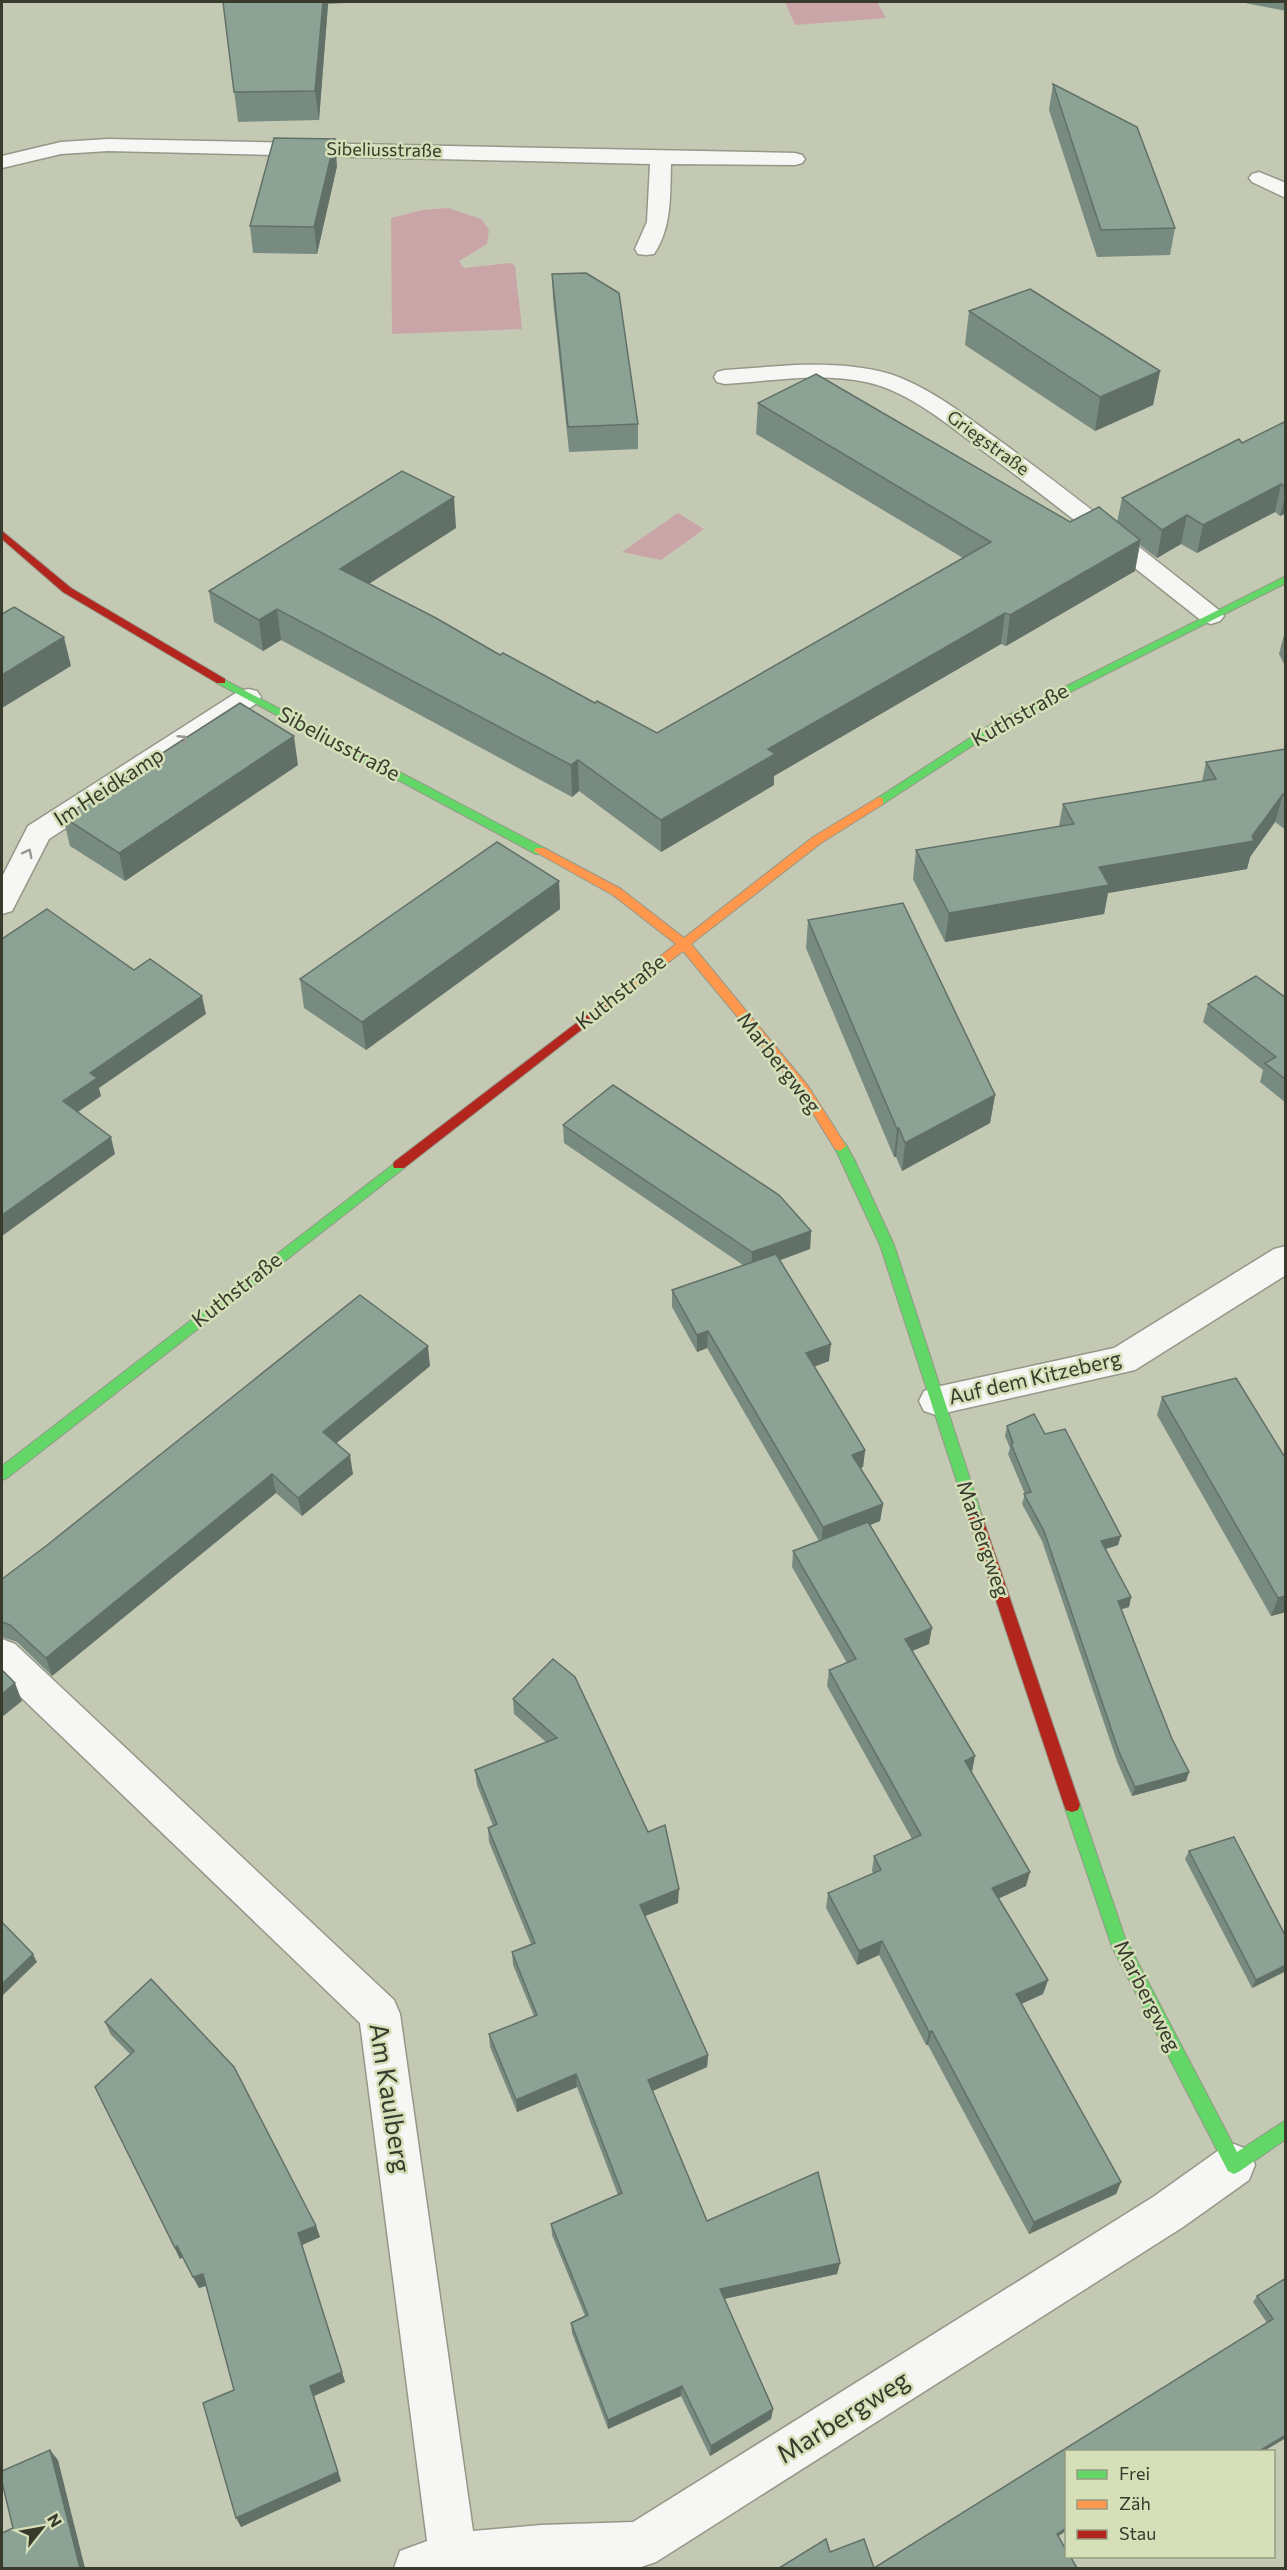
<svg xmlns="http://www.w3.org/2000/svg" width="1287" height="2570" font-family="Commissioner,sans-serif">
<rect width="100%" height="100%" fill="#c4c9b4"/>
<g fill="#caa5a8">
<path d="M785,2H877L886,18L795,25Z"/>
<path d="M448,208L481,219L489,230L487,244L459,261L464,268L511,263L515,266L522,329L392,334L391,218L422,210Z"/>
<path d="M678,513L704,529L661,560L622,552Z"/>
</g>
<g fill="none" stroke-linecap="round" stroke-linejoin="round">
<defs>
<g id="street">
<path d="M108,139L795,153L802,155L805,159L802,163L795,165L671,164C670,196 672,227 654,254L646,255L638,254L635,249L647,222L650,164L108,151L61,154L2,168V156L61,142Z"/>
<path d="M1259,172L1286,183V198L1252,182L1249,178L1252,174Z"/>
<path d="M795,365C828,364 860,365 890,374C932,388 968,418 1003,443C1077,497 1148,554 1220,611L1224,616L1220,621L1211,624L1202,621C1129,564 1058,505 983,451C948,425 909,391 866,382C820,372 771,381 725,384L717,382L714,377L717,372L725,370Z"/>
<path d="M248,689L257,691L261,697L257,703L49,839L12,911L2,914V877L28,826L239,691Z"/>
<path d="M1286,1246V1275L1135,1370L936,1415L924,1411L919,1401L924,1391L936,1387L1114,1348L1274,1249Z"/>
<path d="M2,1639L15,1644L394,2000L400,2014L473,2531L541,2525L633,2522L1153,2197L1219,2150L1234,2144L1249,2150L1255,2165L1249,2180L1183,2227L656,2562L638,2568H394L400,2551L427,2541L360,2023L2,1679Z"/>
</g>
<g id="fast">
<path d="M1286,576V583L1001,727L883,804H875L873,801L993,723Z"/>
<path d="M221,678L544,848L546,851L544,854H536L217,683V679Z"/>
<path d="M840,1141L845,1143L855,1161L894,1245L982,1516L980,1520L975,1522L970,1520L968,1516L880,1245L834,1146Z"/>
<path d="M399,1160L404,1162L405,1165L404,1168L7,1478L2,1480V1466Z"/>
<path d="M1072,1798L1078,1800L1080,1805L1125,1938L1237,2152L1286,2120V2139L1240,2171L1234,2174L1228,2171L1112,1947L1064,1805L1066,1800Z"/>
</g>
<path id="slow" d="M879,797L883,798V804L821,843L691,944L808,1086L846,1146L840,1151L835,1149L800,1092L683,951L608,1009H600L598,1006L600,1003L676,944L613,895L534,851L536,848H544L621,889L684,938L813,837Z"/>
<g id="jam">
<path d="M2,531L71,588L225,679V683H217L63,592L2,539Z"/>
<path d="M604,1002L608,1003L610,1006L608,1009L404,1168H394L393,1165L394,1162Z"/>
<path d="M975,1510L980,1512L982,1516L1080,1805L1078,1810L1072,1812L1066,1810L1064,1805L968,1516L970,1512Z"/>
</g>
</defs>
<use href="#street" stroke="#949888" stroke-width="3"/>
<use href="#fast" stroke="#949888" stroke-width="2"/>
<use href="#slow" stroke="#949888" stroke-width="2"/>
<use href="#jam" stroke="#949888" stroke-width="2"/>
<use href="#street" fill="#f6f7f4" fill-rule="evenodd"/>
<use href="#fast" fill="#63d668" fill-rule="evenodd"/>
<use href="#slow" fill="#ff974d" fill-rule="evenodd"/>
<use href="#jam" fill="#b3261e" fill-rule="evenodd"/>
</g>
<g fill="#788b80">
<path d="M223,2H361L328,4L319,120L238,122Z"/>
<path d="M1240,2H1286V11Z"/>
<path d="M1053,84L1175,228L1170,255L1097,257L1049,110Z"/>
<path d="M337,166L317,254L253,253L250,226Z"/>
<path d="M552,274L638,424V449L569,452L553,299Z"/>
<path d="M969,311L1160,371L1153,405L1095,431L965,345Z"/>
<path d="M758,403L1070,522H1117L1122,498L1242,443L1286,421V513L1280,516L1275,512L1197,553L1181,544L1157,558L1140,545L1135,571L1006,646L1001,644L774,776V785L661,852L579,791L572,797L281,640L263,651L214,622L209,591L456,528L369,583L500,655L595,703L657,733L963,558L756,434Z"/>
<path d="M1286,627V668L1279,654Z"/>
<path d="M1286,749V830L1275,822L1250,857L1247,869L1108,893L1104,914L945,942L913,879L916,850L1059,826L1063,804L1202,781L1206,762Z"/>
<path d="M298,765L125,881L70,846L63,817Z"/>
<path d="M559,881L560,909L366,1050L304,1008L300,979Z"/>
<path d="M808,920L995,1095L990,1123L902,1171L896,1157H894L806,948Z"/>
<path d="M1286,998V1103L1260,1082L1263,1070L1203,1022L1208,1004Z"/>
<path d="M563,1125L811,1231L810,1249L779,1260L829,1361L814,1367L865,1450L863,1467L860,1468L883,1504L880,1521L870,1525L929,1644L912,1651L972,1772L1026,1886L999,1898L1048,1980L1043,1994L1021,2004L1121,2182L1116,2194L1029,2234L928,2045H926L879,1955L857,1965L826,1908L828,1893L873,1873L872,1871L874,1856L912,1839L827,1686L829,1670L847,1663L792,1567L793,1551L819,1541L707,1348L697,1352L672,1307V1290L743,1265L564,1143Z"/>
<path d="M430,1366L336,1443L353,1474L302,1516L276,1493L52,1676L17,1642L2,1637V1579Z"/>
<path d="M1162,1397L1286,1612L1271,1616L1157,1415Z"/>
<path d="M1007,1426L1045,1434L1118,1545L1106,1549L1131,1597L1129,1607L1121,1609L1172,1739L1189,1772L1186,1781L1132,1796L1117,1761L1042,1541L1022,1504L1025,1494L1008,1454L1010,1448L1005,1436Z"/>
<path d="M553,1659L678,1903L645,1916L708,2055L707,2067L652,2091L707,2221L840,2263L837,2274L724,2299L773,2409L771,2419L710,2456L681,2396L608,2429L572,2333L571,2323L585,2316L552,2235L551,2224L618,2195L577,2087L517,2112L490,2047L489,2034L534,2016L513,1965L512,1952L531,1944L489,1842L488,1828L493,1826L477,1785L475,1770L546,1742L514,1714L513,1699Z"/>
<path d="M1189,1851L1286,1937V1971L1252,1988L1185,1859Z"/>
<path d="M105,2022L316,2226L320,2237L302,2245L345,2382L314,2396L341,2481L241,2527L234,2390L206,2286L199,2288L183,2257L180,2259L95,2087L130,2054L111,2035Z"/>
<path d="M1286,2278V2438L1066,2451L1059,2536L1077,2568H779L830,2552L874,2568L1267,2323L1253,2302L1257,2296Z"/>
</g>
<g fill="#627168">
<path d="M323,2H328V4L319,120L315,91Z"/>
<path d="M335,139L337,166L317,254L314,227Z"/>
<path d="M1160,371L1153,405L1095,431L1100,397Z"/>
<path d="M1281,484L1275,512L1197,553L1203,525Z"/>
<path d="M1286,493V513L1280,516Z"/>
<path d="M454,497L456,528L344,600L340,569Z"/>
<path d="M1187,515L1181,544L1157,558L1162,530Z"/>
<path d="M1140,540L1135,571L1006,646L1010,615Z"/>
<path d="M277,609L281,640L263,651L259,620Z"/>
<path d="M1005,613L1001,644L774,776V785L661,852V820L768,749Z"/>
<path d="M64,637L71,666L2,708V675Z"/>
<path d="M294,736L298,765L125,881L119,853Z"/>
<path d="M578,760L579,791L572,797L571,765Z"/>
<path d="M1283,794L1275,822L1250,857L1247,869L1108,893L1104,914L945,942L949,913L1099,867L1252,836Z"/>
<path d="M559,881L560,909L366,1050L362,1022Z"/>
<path d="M202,996L206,1014L99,1088L101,1096L68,1119L63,1101L90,1073Z"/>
<path d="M995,1095L990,1123L902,1171L905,1143Z"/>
<path d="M899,1128L896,1157H894L897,1129Z"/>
<path d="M111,1137L115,1154L2,1236V1215Z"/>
<path d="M811,1231L810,1249L751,1271L752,1252Z"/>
<path d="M708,1331L707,1348L697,1352V1335Z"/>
<path d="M831,1344L829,1361L804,1370L806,1353Z"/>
<path d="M428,1346L430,1366L327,1451L323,1432Z"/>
<path d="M865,1450L863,1467L850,1472L852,1455Z"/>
<path d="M350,1455L353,1474L302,1516L298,1498Z"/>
<path d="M272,1474L276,1493L52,1676L46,1658Z"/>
<path d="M883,1504L880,1521L821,1544L823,1527Z"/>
<path d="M1121,1536L1118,1545L1099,1551L1101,1541Z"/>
<path d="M1286,1596V1612L1271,1616L1278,1598Z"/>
<path d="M1131,1597L1129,1607L1115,1611L1118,1601Z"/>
<path d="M932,1628L929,1644L902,1655L905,1639Z"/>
<path d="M15,1683L22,1701L2,1717V1694Z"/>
<path d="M975,1756L972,1772L965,1761Z"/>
<path d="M1189,1772L1186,1781L1132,1796L1135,1787Z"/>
<path d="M1030,1872L1026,1886L989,1903L992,1888Z"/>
<path d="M679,1889L678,1903L640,1918V1905Z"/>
<path d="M882,1941L879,1955L857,1965L859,1951Z"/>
<path d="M33,1954L37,1962L2,1996V1984Z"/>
<path d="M1286,1965V1971L1252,1988L1256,1980Z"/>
<path d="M1048,1980L1043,1994L1012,2008L1016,1994Z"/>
<path d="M932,2031L928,2045H926L929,2032Z"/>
<path d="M708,2055L707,2067L648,2093V2080Z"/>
<path d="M576,2074L577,2087L517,2112L516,2100Z"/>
<path d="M1121,2182L1116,2194L1029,2234L1034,2222Z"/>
<path d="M316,2226L320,2237L302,2245L345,2382L314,2396L341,2481L241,2527L236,2518L310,2386L298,2233Z"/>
<path d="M177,2246L183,2257L180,2259L175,2248Z"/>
<path d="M840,2263L837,2274L719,2300L720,2289Z"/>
<path d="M203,2274L208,2285L199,2288L193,2277Z"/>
<path d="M682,2386L681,2396L608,2429V2420Z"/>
<path d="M773,2409L771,2419L710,2456L711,2446Z"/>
<path d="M1286,2435V2438L1264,2451H1259Z"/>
<path d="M50,2450L58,2460L85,2568H80Z"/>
<path d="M1066,2528V2531L1054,2539L1057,2534Z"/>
</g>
<g fill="#8ca295" stroke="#627168" stroke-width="1.5">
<path d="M223,2H323L315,91L234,92Z"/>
<path d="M1053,84L1137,127L1175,228L1101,230Z"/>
<path d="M274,138L335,139L314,227L250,226Z"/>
<path d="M586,273L619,293L638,424L568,427L552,274Z"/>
<path d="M1030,289L1160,371L1100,397L969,311Z"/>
<path d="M816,374L1070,522L1099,507L1140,540L1010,615L1005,613L768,749L775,754L661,820L578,760L571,765L277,609L259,620L209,591L402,471L454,497L340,569L436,618L500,655L503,653L595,703L597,701L657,733L991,542L758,403Z"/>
<path d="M1286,421V487L1281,484L1203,525L1187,515L1162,530L1122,498L1239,439L1242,443Z"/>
<path d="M14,607L64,637L2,675V614Z"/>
<path d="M240,703L294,736L119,853L63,817Z"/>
<path d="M1286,749V796L1283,794L1252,836L1254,841L1099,867L1109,885L949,913L916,850L1074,824L1063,804L1216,779L1206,762Z"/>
<path d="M497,842L559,881L362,1022L300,979Z"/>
<path d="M903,903L995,1095L905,1143L899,1128L897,1129L808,920Z"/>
<path d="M47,909L134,970L150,959L202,996L90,1073L97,1078L63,1101L111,1137L2,1215V939Z"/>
<path d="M1256,976L1286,998V1080L1265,1063L1276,1057L1208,1004Z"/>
<path d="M613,1085L779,1195L811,1231L752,1252L563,1125Z"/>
<path d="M776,1254L831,1344L806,1353L865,1450L852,1455L883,1504L823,1527L708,1331L697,1335L672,1290Z"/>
<path d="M360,1295L428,1346L323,1432L350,1455L298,1498L272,1474L46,1658L10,1625L2,1622V1579L46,1546Z"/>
<path d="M1236,1378L1286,1459V1596L1278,1598L1162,1397Z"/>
<path d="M1034,1414L1045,1434L1065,1429L1121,1536L1101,1541L1131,1597L1118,1601L1172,1739L1189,1772L1135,1787L1119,1752L1044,1531L1024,1494L1031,1492L1011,1444L1013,1443L1007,1426Z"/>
<path d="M868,1522L932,1628L905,1639L975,1756L965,1761L1030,1872L992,1888L1048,1980L1016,1994L1121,2182L1034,2222L932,2031L929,2032L882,1941L859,1951L828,1893L881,1870L874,1856L921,1835L829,1670L856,1659L793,1551Z"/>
<path d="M553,1659L575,1677L648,1832L665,1825L679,1889L640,1905L708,2055L648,2080L707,2221L818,2172L840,2263L720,2289L773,2409L711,2446L682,2386L608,2420L571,2323L588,2315L551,2224L622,2193L576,2074L516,2100L489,2034L537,2015L512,1952L535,1943L488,1828L497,1824L475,1770L557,1738L513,1699Z"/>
<path d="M2,1670L15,1683L2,1694Z"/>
<path d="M1234,1837L1286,1937V1965L1256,1980L1189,1851Z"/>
<path d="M2,1922L33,1954L2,1984Z"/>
<path d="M151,1979L234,2067L316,2226L298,2233L342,2372L310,2386L338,2472L236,2518L203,2403L234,2390L203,2274L193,2277L177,2246L175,2248L95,2087L134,2051L105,2022Z"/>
<path d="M1286,2278V2435L1259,2451H1066V2528L1057,2534L1066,2550V2556H1070L1077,2568H779L826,2539L830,2552L864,2539L874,2568L1273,2319L1257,2296Z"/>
<path d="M50,2450L80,2568H2V2533L13,2528L2,2482V2471Z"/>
</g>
<defs><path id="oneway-chevron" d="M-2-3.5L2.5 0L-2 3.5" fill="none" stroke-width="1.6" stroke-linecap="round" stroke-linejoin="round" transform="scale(1.5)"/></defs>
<g stroke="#979990">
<use href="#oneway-chevron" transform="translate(183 739) rotate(-33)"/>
<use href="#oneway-chevron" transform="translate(28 853) rotate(-63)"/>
</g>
<g text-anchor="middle" stroke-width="5" stroke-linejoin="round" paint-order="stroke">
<g font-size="18" fill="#383b2c" stroke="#d5dfb8">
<text transform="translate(384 150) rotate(1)" y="6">Sibeliusstraße</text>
<text transform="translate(988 443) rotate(36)" y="6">Griegstraße</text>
</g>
<g font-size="21" fill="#383b2c" stroke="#d5dfb8">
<text transform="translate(1020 715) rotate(-29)" y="7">Kuthstraße</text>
<text transform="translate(339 744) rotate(28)" y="7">Sibeliusstraße</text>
<text transform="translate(109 787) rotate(-33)" y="7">Im Heidkamp</text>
<text transform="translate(621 992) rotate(-38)" y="7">Kuthstraße</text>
<text transform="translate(779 1063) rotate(52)" y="7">Marbergweg</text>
<text transform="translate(237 1290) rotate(-38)" y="7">Kuthstraße</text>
<text transform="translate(1035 1378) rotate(-13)" y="7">Auf dem Kitzeberg</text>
<text transform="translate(983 1539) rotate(71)" y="7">Marbergweg</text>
<text transform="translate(1147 1996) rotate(63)" y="7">Marbergweg</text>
</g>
<g font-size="26" fill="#383b2c" stroke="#d5dfb8">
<text transform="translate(390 2098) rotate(81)" y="9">Am Kaulberg</text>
<text transform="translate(843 2417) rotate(-32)" y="9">Marbergweg</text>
</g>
</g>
<rect width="1287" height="2570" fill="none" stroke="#383b2c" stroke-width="6"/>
<rect x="1065" y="2450" width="210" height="108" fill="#d5dfb8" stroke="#969d80" stroke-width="1.5"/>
<rect x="1077" y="2470" width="30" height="9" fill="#63d668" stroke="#969d80" stroke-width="1.5"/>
<text x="1119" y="2480" font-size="18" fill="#383b2c">Frei</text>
<rect x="1077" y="2500" width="30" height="9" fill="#ff974d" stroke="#969d80" stroke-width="1.5"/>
<text x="1119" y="2510" font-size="18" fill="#383b2c">Zäh</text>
<rect x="1077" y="2530" width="30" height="9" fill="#b3261e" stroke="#969d80" stroke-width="1.5"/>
<text x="1119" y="2540" font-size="18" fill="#383b2c">Stau</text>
<g transform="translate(42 2528) rotate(59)" stroke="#d5dfb8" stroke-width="4.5" paint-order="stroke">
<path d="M0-4.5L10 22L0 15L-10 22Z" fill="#383b2c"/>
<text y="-9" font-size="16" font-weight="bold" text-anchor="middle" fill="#383b2c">N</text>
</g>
</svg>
